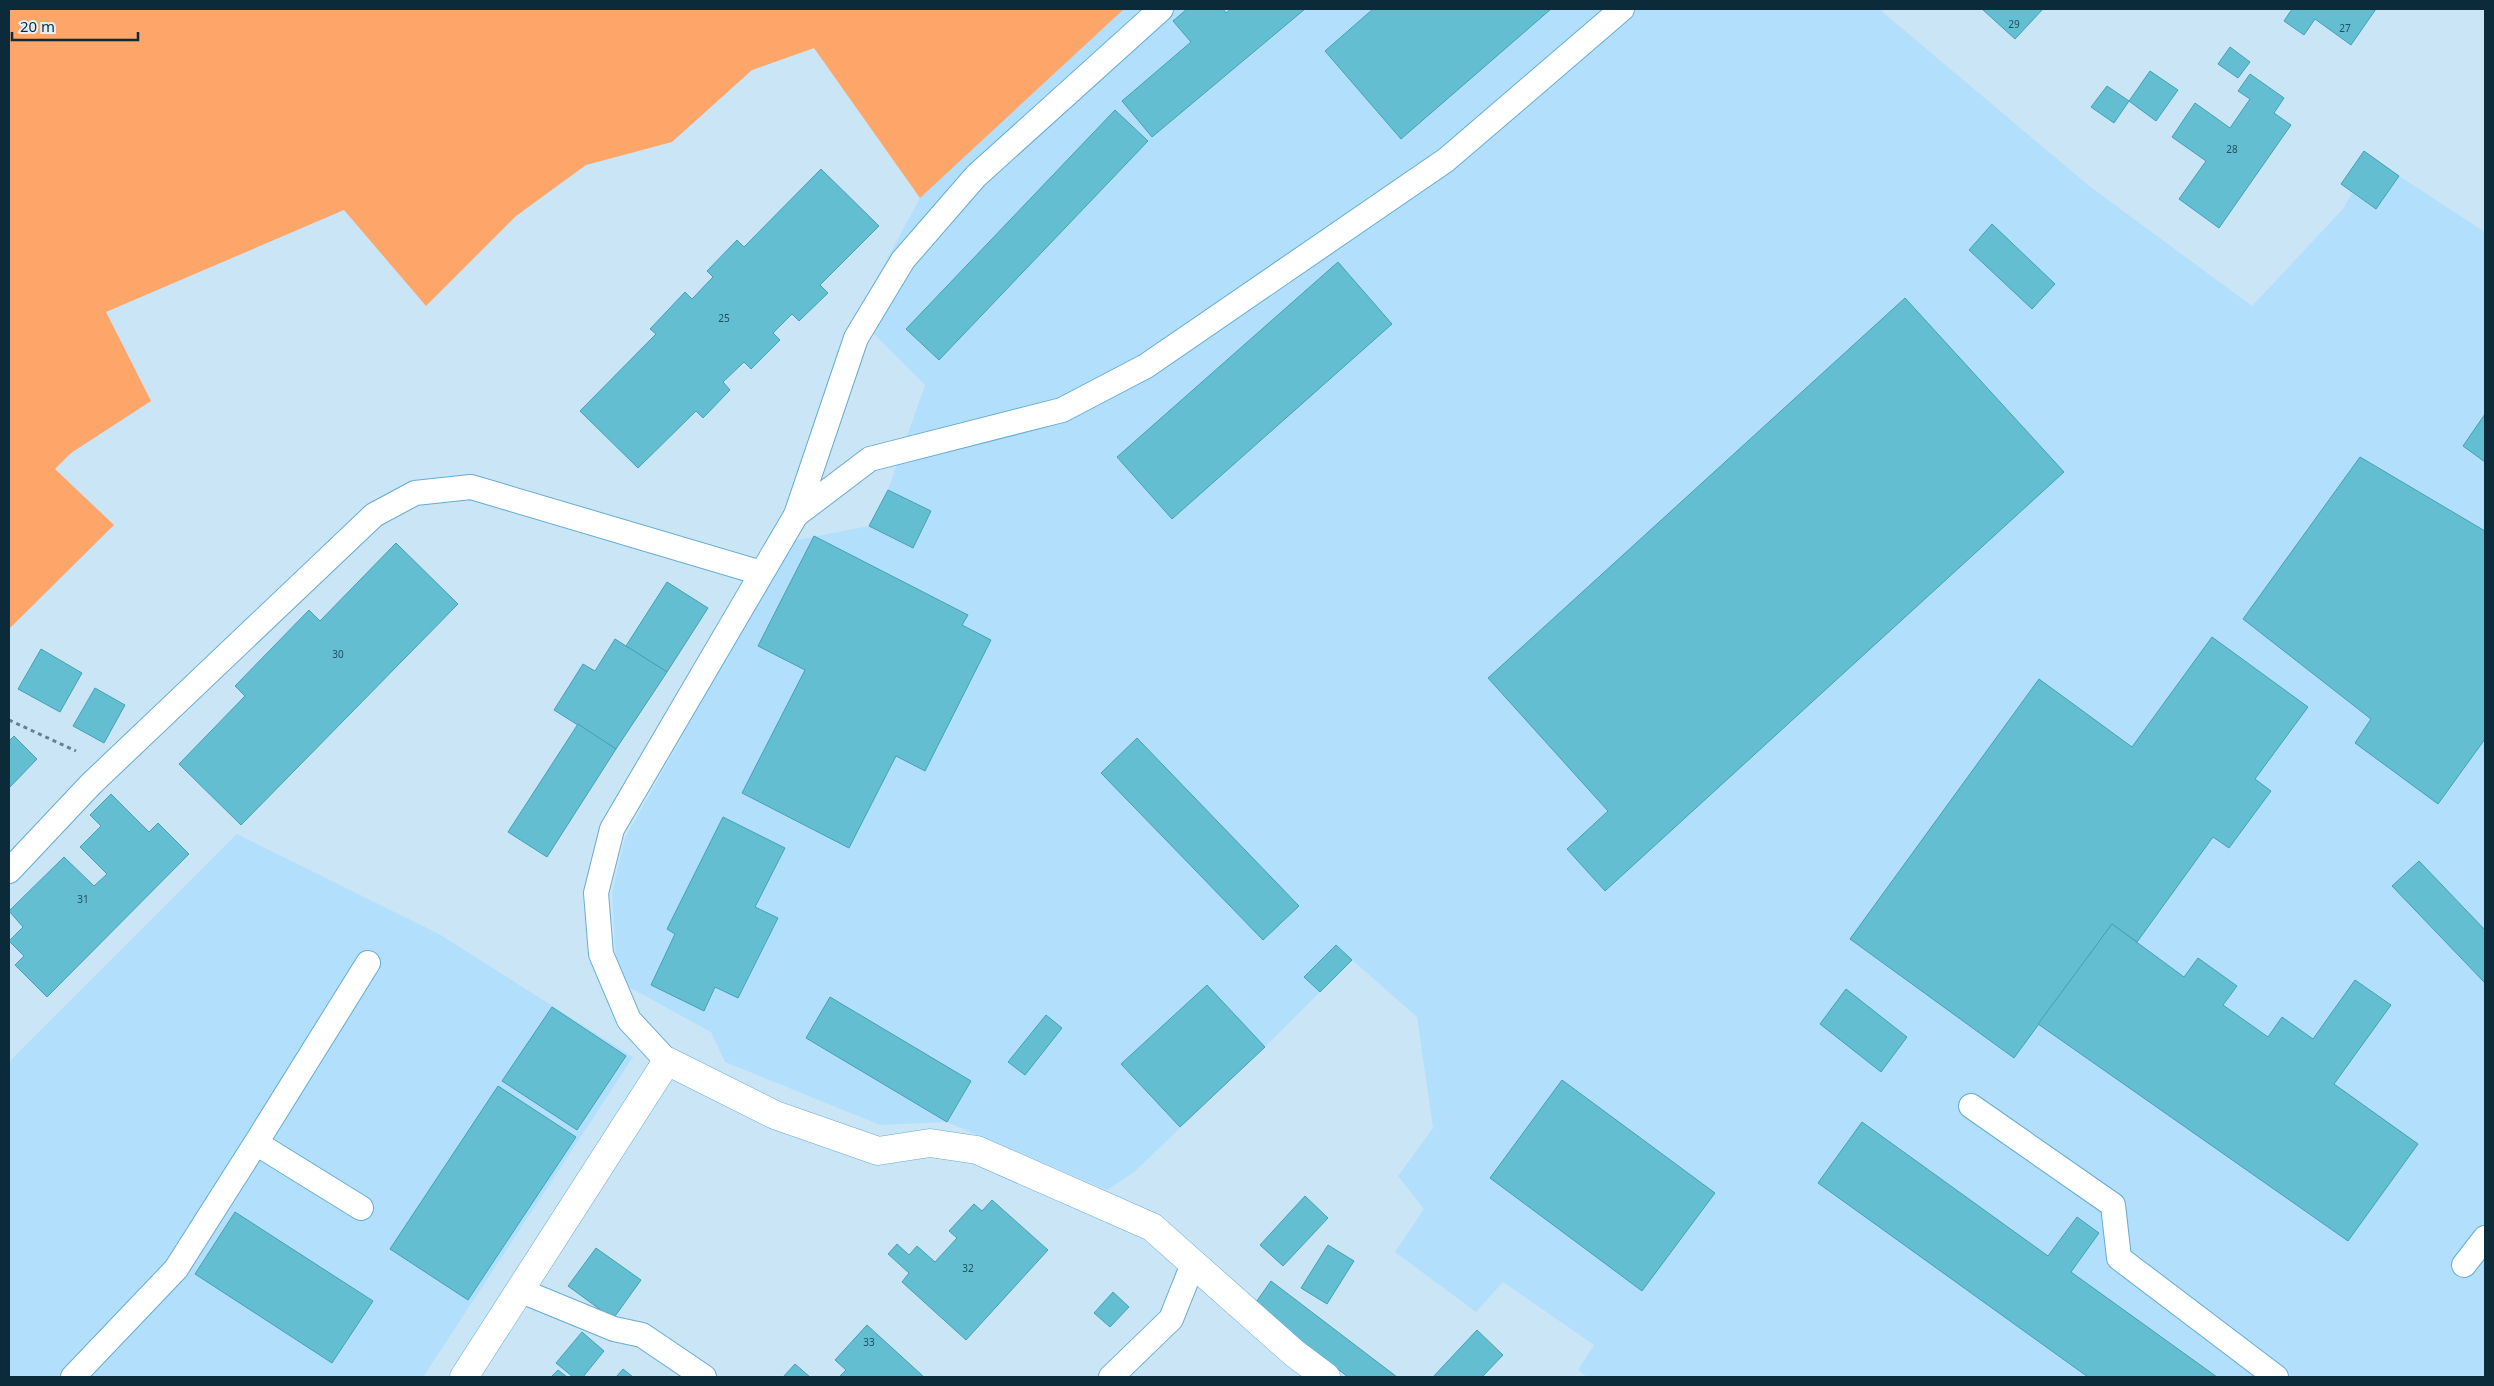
<svg xmlns="http://www.w3.org/2000/svg" width="2494" height="1386" font-family="'Noto Sans',sans-serif">
<rect width="100%" height="100%" fill="#cae5f6"/>
<g fill="#b2e0fc">
<path d="M1124,9H1879L2088,185L2252,306L2343,209L2352,193L2376,209L2399,176L2485,232V1377H1587L1578,1370L1594,1345L1503,1282L1476,1312L1395,1252L1424,1209L1398,1176L1433,1128L1417,1017L1352,960L1265,1047L1133,1173L1107,1190L947,1122L880,1125L725,1062L711,1032L627,986L616,960L612,893L625,838L792,541L869,526L888,490L925,385L856,316L920,198Z"/>
<path d="M237,834L439,934L633,1057L423,1377H9V1062Z"/>
</g>
<path fill="#fea569" d="M9,9H1124L920,198L814,48L752,70L672,142L586,165L516,216L426,306L344,210L106,312L151,401L71,453L55,469L114,525L9,629Z"/>
<g fill="#63bed2" stroke="#44a1b5">
<path d="M1187,9H1223L1226,13L1231,9H1305L1152,137L1122,101L1191,42L1173,21Z"/>
<path d="M1373,9H1551L1401,139L1325,51Z"/>
<path d="M1982,9H2043L2015,39Z"/>
<path d="M2292,9H2376L2351,45L2315,19L2304,35L2284,21Z"/>
<path d="M2230,47L2250,62L2238,78L2218,64Z"/>
<path d="M2150,71L2178,90L2156,121L2129,101Z"/>
<path d="M2250,74L2284,98L2274,113L2291,125L2219,228L2179,199L2206,161L2172,137L2195,103L2230,128L2250,99L2238,91Z"/>
<path d="M2107,86L2129,101L2114,123L2091,107Z"/>
<path d="M1115,110L1148,141L939,360L906,329Z"/>
<path d="M2364,151L2399,176L2376,209L2341,184Z"/>
<path d="M821,169L879,226L820,285L828,293L799,321L792,314L773,333L780,340L751,369L744,362L723,382L730,390L703,418L696,411L638,468L580,411L656,334L650,329L685,292L692,299L713,277L707,271L737,240L744,247Z"/>
<path d="M1992,224L2055,284L2032,309L1969,250Z"/>
<path d="M1338,262L1392,324L1172,519L1117,457Z"/>
<path d="M1905,298L2064,472L1605,891L1567,849L1608,811L1488,678Z"/>
<path d="M2485,414V462L2463,446Z"/>
<path d="M2360,457L2485,531V739L2438,804L2355,743L2371,719L2243,619Z"/>
<path d="M888,490L931,511L913,548L869,526Z"/>
<path d="M814,536L968,615L962,625L991,640L925,771L896,756L849,848L742,793L805,670L758,646Z"/>
<path d="M396,543L458,604L241,825L179,764L245,696L235,686L309,610L320,621Z"/>
<path d="M667,582L708,608L667,672L626,646Z"/>
<path d="M2212,637L2308,707L2255,779L2271,791L2229,848L2213,837L2137,942L2112,924L2014,1058L1850,939L2039,679L2132,747Z"/>
<path d="M615,639L667,672L616,749L554,710L583,664L595,671Z"/>
<path d="M41,649L82,673L60,712L18,689Z"/>
<path d="M95,688L125,705L104,743L73,726Z"/>
<path d="M578,724L616,749L547,857L508,832Z"/>
<path d="M14,736L37,759L9,788V741Z"/>
<path d="M1137,738L1299,906L1263,940L1101,773Z"/>
<path d="M111,794L149,832L158,823L189,854L47,997L15,965L24,956L9,941L23,927L9,911L64,857L94,886L107,874L80,847L101,826L90,815Z"/>
<path d="M723,817L785,848L755,907L778,918L738,998L715,987L704,1011L651,985L675,934L667,929Z"/>
<path d="M2419,861L2485,930V983L2392,886Z"/>
<path d="M2112,924L2184,977L2198,958L2237,986L2223,1005L2268,1037L2282,1017L2313,1039L2355,980L2391,1005L2334,1084L2418,1144L2348,1241L2038,1024Z"/>
<path d="M1336,945L1352,960L1320,992L1304,977Z"/>
<path d="M1207,985L1265,1047L1180,1127L1121,1064Z"/>
<path d="M1846,989L1907,1037L1881,1072L1820,1024Z"/>
<path d="M830,997L971,1081L947,1122L806,1038Z"/>
<path d="M552,1007L626,1056L577,1130L502,1081Z"/>
<path d="M1046,1015L1062,1028L1025,1075L1008,1062Z"/>
<path d="M1562,1080L1715,1193L1642,1291L1490,1178Z"/>
<path d="M498,1086L576,1137L468,1300L390,1249Z"/>
<path d="M1862,1122L2048,1256L2077,1217L2099,1233L2071,1272L2217,1377H2088L1818,1183Z"/>
<path d="M1305,1196L1328,1218L1283,1266L1260,1245Z"/>
<path d="M992,1200L1048,1250L966,1340L902,1282L909,1273L888,1254L897,1244L909,1255L917,1246L935,1262L957,1238L949,1231L974,1204L982,1211Z"/>
<path d="M235,1212L373,1301L332,1363L195,1274Z"/>
<path d="M1328,1245L1354,1261L1327,1304L1301,1288Z"/>
<path d="M596,1248L641,1280L613,1319L568,1286Z"/>
<path d="M1271,1281L1397,1377H1348L1254,1305Z"/>
<path d="M1113,1292L1129,1307L1110,1327L1094,1313Z"/>
<path d="M867,1325L924,1377H839L846,1370L835,1360Z"/>
<path d="M1477,1330L1503,1355L1482,1377H1433Z"/>
<path d="M582,1332L604,1351L583,1377H573L556,1363Z"/>
<path d="M795,1364L810,1377H783Z"/>
<path d="M623,1369L633,1377H616Z"/>
<path d="M558,1370L567,1377H551Z"/>
</g>
<g fill="none" stroke-linecap="round" stroke-linejoin="round">
<defs>
<g id="service">
<path d="M796,515L856,338L903,260L976,176L1161,9"/>
<path d="M9,871L91,784L374,515L415,493L471,487L761,573"/>
<path d="M667,1061L629,1020L601,954L596,893L612,829L796,515L870,459L1062,410L1146,366L1446,160L1622,9"/>
<path d="M1971,1106L2113,1205L2119,1258L2276,1377"/>
<path d="M256,1143L368,963"/>
<path d="M2464,1265L2485,1238"/>
<path d="M519,1290L614,1329L642,1335L704,1377"/>
<path d="M73,1377L176,1269L256,1143L361,1208"/>
<path d="M1111,1377L1171,1319L1193,1264"/>
</g>
<path id="minor" d="M464,1377L667,1061L775,1115L878,1151L930,1143L977,1150L1152,1227L1294,1353L1326,1377"/>
</defs>
<use href="#service" stroke="#65acd3" stroke-width="26"/>
<use href="#minor" stroke="#65acd3" stroke-width="29"/>
<path stroke="#648292" stroke-width="3" stroke-dasharray="4 4" stroke-linecap="butt" d="M9,720L76,751"/>
<use href="#service" stroke="#fff" stroke-width="24"/>
<use href="#minor" stroke="#fff" stroke-width="28"/>
</g>
<g text-anchor="middle" stroke-width="5" stroke-linejoin="round" paint-order="stroke">
<g font-size="10" fill="#225060">
<text x="2014" y="28">29</text>
<text x="2345" y="32">27</text>
<text x="2232" y="153">28</text>
<text x="724" y="322">25</text>
<text x="338" y="658">30</text>
<text x="83" y="903">31</text>
<text x="968" y="1272">32</text>
<text x="869" y="1346">33</text>
</g>
</g>
<rect width="2494" height="1386" fill="none" stroke="#0c2b3a" stroke-width="20"/>
<path d="M12 32v8h126v-8" fill="none" stroke="#0c2b3a" stroke-width="2.5"/>
<text x="20" y="32" font-size="15" fill="#0c2b3a" stroke="#e3f0f9" stroke-width="4" paint-order="stroke">20 m</text>
</svg>
